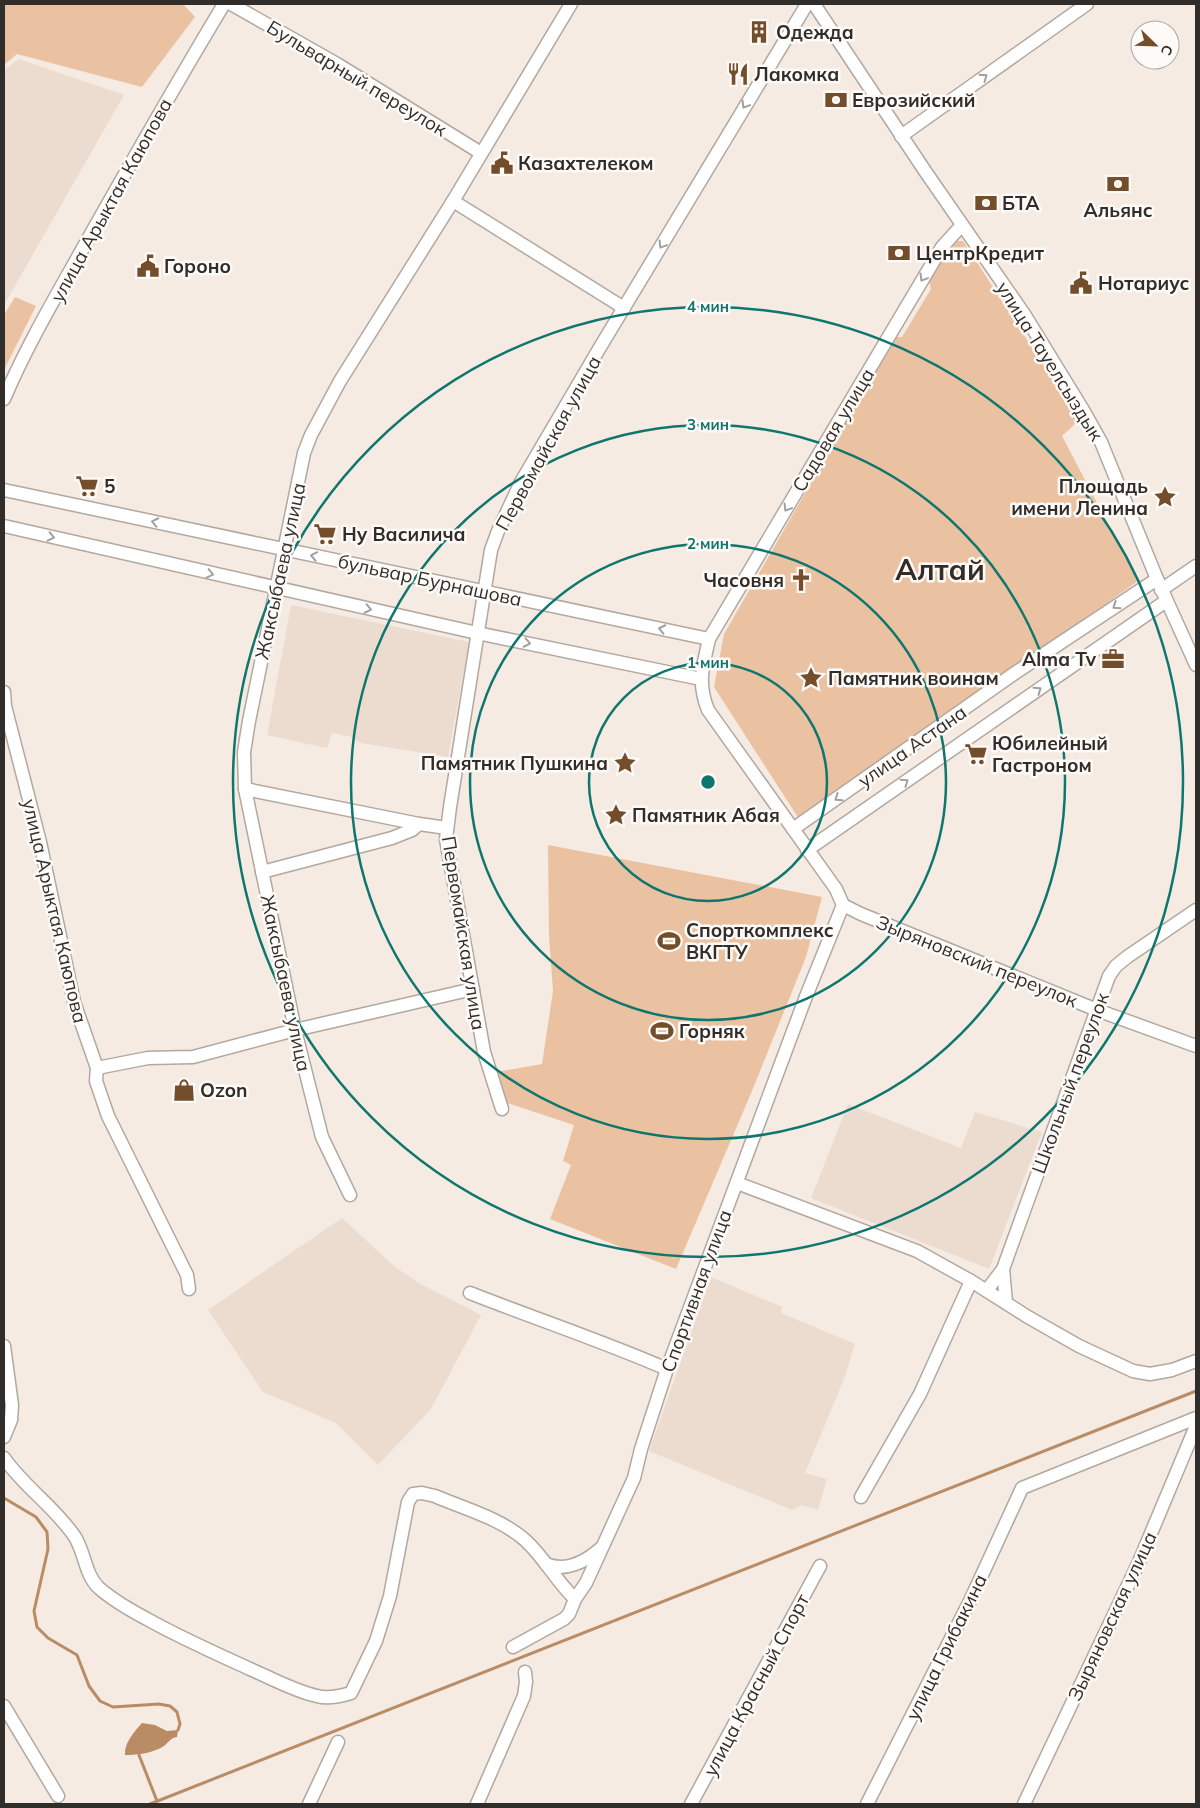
<svg xmlns="http://www.w3.org/2000/svg" width="1200" height="1808" font-family="Mulish,sans-serif">
<rect width="100%" height="100%" fill="#f5ebe3"/>
<g fill="#ecdcd0">
<path d="M19,59L124,95L4,305V70Z"/>
<path d="M291,605L469,642L448,757L361,743L349,736L332,733L327,748L267,735Z"/>
<path d="M848,1104L961,1148L975,1112L1042,1132L989,1269L811,1198Z"/>
<path d="M342,1218L395,1267L419,1283L481,1315L431,1409L378,1465L336,1423L263,1392L208,1310Z"/>
<path d="M711,1277L782,1307L781,1313L855,1344L844,1379L805,1473L827,1479L818,1510L801,1505L792,1510L649,1451Z"/>
</g>
<g fill="#eac2a2">
<path d="M4,4H183L195,17L142,87L17,54L4,65Z"/>
<path d="M955,241H963L1079,420L1062,436L1138,581L799,819L714,687L724,634L895,337H902L931,289L929,281L950,245Z"/>
<path d="M15,297L36,306L4,370V315Z"/>
<path d="M548,845L822,897L806,957L752,1091L676,1269L550,1219L571,1165L563,1161L574,1125L504,1102L496,1072L542,1064L553,991L549,936Z"/>
</g>
<path fill="#ba8c66" d="M142,1723L155,1725L167,1731L178,1730L177,1737C170,1738 169,1742 164,1746C153,1753 138,1755 125,1755C124,1743 134,1732 142,1723Z"/>
<g fill="none" stroke-linecap="round" stroke-linejoin="round">
<g stroke="#ba8c66" stroke-width="3">
<path d="M4,1498L36,1517L47,1532L48,1549L34,1611L37,1627L48,1638L77,1655L89,1686L100,1701L113,1707L159,1704L170,1706L177,1712L180,1724L178,1730"/>
<path d="M139,1755L157,1801"/>
<path d="M150,1804L1196,1391"/>
</g>
<defs>
<g id="minor">
<path d="M231,4L337,64L481,153"/>
<path d="M814,4L925,171L1024,314L1083,410L1101,442L1157,579L1196,665"/>
<path d="M901,136L1087,4"/>
<path d="M453,201L624,308"/>
<path d="M4,399C26,347 55,298 83,248C129,166 176,84 224,4"/>
<path d="M4,490L709,639"/>
<path d="M4,526L477,633L701,679"/>
<path d="M1161,590L1196,566"/>
<path d="M4,692L5,706L40,842L74,1002L97,1068L96,1081L108,1116L187,1275L189,1289"/>
<path d="M245,789L419,824L447,828"/>
<path d="M793,829L1015,673L1157,579"/>
<path d="M807,850L1166,601"/>
<path d="M262,872L392,838L412,830L419,824"/>
<path d="M843,905L836,889L708,710C697,682 703,667 709,639L942,247L962,225"/>
<path d="M843,905L861,914L1097,1010L1196,1046"/>
<path d="M97,1068L148,1058L193,1057L295,1030L473,989"/>
<path d="M502,1109L484,1052L446,839L450,807L491,550L498,531L521,482L599,349L807,4"/>
<path d="M737,1183L917,1251L971,1281L1028,1317L1079,1346L1133,1371L1150,1374L1172,1370L1196,1361"/>
<path d="M350,1195L322,1137L295,1030L245,789L244,752L249,721L304,453L311,435L340,381L453,201L571,4"/>
<path d="M1003,1269L1006,1302"/>
<path d="M987,1290L1003,1269L1109,976L1116,966L1127,957L1196,910"/>
<path d="M470,1293C536,1319 603,1341 667,1369"/>
<path d="M4,1346L12,1405L11,1420L4,1437"/>
<path d="M4,1458C24,1487 55,1507 75,1537C85,1553 85,1575 99,1588C114,1601 130,1610 147,1619C181,1638 215,1653 250,1669C271,1678 294,1691 317,1696C327,1699 341,1696 351,1693L376,1641L390,1596L408,1502L413,1494L422,1493L435,1496C465,1509 500,1518 525,1540C544,1557 556,1581 575,1599"/>
<path d="M861,1497L920,1394L971,1281"/>
<path d="M546,1564C565,1572 585,1562 600,1549"/>
<path d="M513,1647L564,1619L569,1614L575,1599L586,1583L634,1478L641,1449L667,1369L805,999L843,905"/>
<path d="M4,1706L58,1796"/>
<path d="M309,1804L338,1742"/>
<path d="M477,1804L524,1696L526,1682L525,1672"/>
<path d="M691,1804L820,1566"/>
<path d="M867,1804L970,1601L1022,1488L1196,1418"/>
<path d="M1024,1804L1139,1562L1196,1426"/>
</g>
</defs>
<use href="#minor" stroke="#b1a8a0" stroke-width="15"/>
<use href="#minor" stroke="#fff" stroke-width="12"/>
</g>
<defs><path id="oneway-chevron" d="M-2-3.5L2.5 0L-2 3.5" fill="none" stroke-width="1.6" stroke-linecap="round" stroke-linejoin="round" transform="scale(1.25)"/></defs>
<g stroke="#a2a09f">
<use href="#oneway-chevron" transform="translate(984 77) rotate(-35)"/>
<use href="#oneway-chevron" transform="translate(745 105) rotate(121)"/>
<use href="#oneway-chevron" transform="translate(662 245) rotate(121)"/>
<use href="#oneway-chevron" transform="translate(923 278) rotate(121)"/>
<use href="#oneway-chevron" transform="translate(787 508) rotate(121)"/>
<use href="#oneway-chevron" transform="translate(155 522) rotate(-168)"/>
<use href="#oneway-chevron" transform="translate(51 537) rotate(13)"/>
<use href="#oneway-chevron" transform="translate(314 556) rotate(-169)"/>
<use href="#oneway-chevron" transform="translate(210 574) rotate(13)"/>
<use href="#oneway-chevron" transform="translate(1116 606) rotate(146)"/>
<use href="#oneway-chevron" transform="translate(368 609) rotate(12)"/>
<use href="#oneway-chevron" transform="translate(662 629) rotate(-168)"/>
<use href="#oneway-chevron" transform="translate(527 643) rotate(12)"/>
<use href="#oneway-chevron" transform="translate(1038 690) rotate(-35)"/>
<use href="#oneway-chevron" transform="translate(905 782) rotate(-35)"/>
<use href="#oneway-chevron" transform="translate(838 798) rotate(145)"/>
</g>
<g fill="none" stroke="#0f766e" stroke-width="2.5">
<circle cx="708" cy="782" r="119"/>
<circle cx="708" cy="782" r="238"/>
<circle cx="708" cy="782" r="357"/>
<circle cx="708" cy="782" r="475"/>
</g>
<defs>
<symbol id="building-bare" viewBox="-9 -9 18 18"><path d="M-4-6H4V6H1V3H-1V6H-4ZM-2.5-4.3h1.7v1.8h-1.7ZM.8-4.3h1.7v1.8H.8ZM-2.5-1h1.7V.8h-1.7ZM.8-1h1.7V.8H.8Z" fill="#744d2b" stroke="#fefaf7" stroke-width="2.5" paint-order="stroke"/></symbol>
<symbol id="restaurant-bare" viewBox="-9 -9 18 18"><path d="M-5-6h1v4h1v-4h1v4h1v-4h1v5L-1.5 .5V6h-2V.5L-5-1ZM5-6V6H3V1.5H1.5Q1.5-4 5-6Z" fill="#744d2b" stroke="#fefaf7" stroke-width="2.5" paint-order="stroke"/></symbol>
<symbol id="bank-bare" viewBox="-9 -9 18 18"><path d="M-6-4H6V4H-6ZM0-2.3a2.3 2.3 0 1 0 0 4.6a2.3 2.3 0 1 0 0-4.6Z" fill="#744d2b" stroke="#fefaf7" stroke-width="2.5" paint-order="stroke"/></symbol>
<symbol id="civic-bare" viewBox="-9 -9 18 18"><path d="M-.6-6.5H3V-4.5H.6V-3L4-1V1h2V6H-6V1h2V-1L-.6-3ZM-1.2 2.5V6h2.4V2.5Z" fill="#744d2b" stroke="#fefaf7" stroke-width="2.5" paint-order="stroke"/></symbol>
<symbol id="supermarket-bare" viewBox="-9 -9 18 18"><path d="M-6-5.5h2.5l.6 2H6L4.5 2H-2.5L-4.4-4H-6ZM-1.5 3.2a1.3 1.3 0 1 0 .1 0ZM3 3.2a1.3 1.3 0 1 0 .1 0Z" fill="#744d2b" stroke="#fefaf7" stroke-width="2.5" paint-order="stroke"/></symbol>
<symbol id="sight-bare" viewBox="-9 -9 18 18"><path d="M0-6L1.8-2.2L6-1.7L2.9 1.2L3.7 5.4L0 3.3L-3.7 5.4L-2.9 1.2L-6-1.7L-1.8-2.2Z" fill="#744d2b" stroke="#fefaf7" stroke-width="2.5" paint-order="stroke"/></symbol>
<symbol id="church-bare" viewBox="-9 -9 18 18"><path d="M-1.2-6h2.4v3.5h3.3v2.4h-3.3V6h-2.4V-.1h-3.3v-2.4h3.3Z" fill="#744d2b" stroke="#fefaf7" stroke-width="2.5" paint-order="stroke"/></symbol>
<symbol id="office-bare" viewBox="-9 -9 18 18"><path d="M-6-3h4V-5.5h4V-3h4V5H-6ZM-1-4.5V-3h2v-1.5ZM-6 0V1H6V0Z" fill="#744d2b" stroke="#fefaf7" stroke-width="2.5" paint-order="stroke"/></symbol>
<symbol id="stadium-bare" viewBox="-9 -9 18 18"><path d="M0-5a6.5 5 0 1 0 0 10a6.5 5 0 1 0 0-10ZM-3.5-1.8h7v3.6h-7Z" fill="#744d2b" stroke="#fefaf7" stroke-width="2.5" paint-order="stroke"/></symbol>
<symbol id="shop-bare" viewBox="-9 -9 18 18"><path d="M-5-2.5h2.3a2.7 3.5 0 0 1 5.4 0H5L5.5 6h-11ZM-1.5-2.5h3a1.5 2.3 0 0 0-3 0Z" fill="#744d2b" stroke="#fefaf7" stroke-width="2.5" paint-order="stroke"/></symbol>
</defs>
<g fill-rule="evenodd">
<use href="#building-bare" x="743" y="16" width="32" height="32"/>
<use href="#restaurant-bare" x="722" y="58" width="32" height="32"/>
<use href="#bank-bare" x="820" y="84" width="32" height="32"/>
<use href="#civic-bare" x="486" y="147" width="32" height="32"/>
<use href="#bank-bare" x="1102" y="168" width="32" height="32"/>
<use href="#bank-bare" x="970" y="187" width="32" height="32"/>
<use href="#bank-bare" x="883" y="237" width="32" height="32"/>
<use href="#civic-bare" x="132" y="250" width="32" height="32"/>
<use href="#civic-bare" x="1065" y="267" width="32" height="32"/>
<use href="#supermarket-bare" x="71" y="470" width="32" height="32"/>
<use href="#sight-bare" x="1149" y="481" width="32" height="32"/>
<use href="#supermarket-bare" x="309" y="518" width="32" height="32"/>
<use href="#church-bare" x="785" y="564" width="32" height="32"/>
<use href="#office-bare" x="1097" y="643" width="32" height="32"/>
<use href="#sight-bare" x="795" y="662" width="32" height="32"/>
<use href="#supermarket-bare" x="960" y="738" width="32" height="32"/>
<use href="#sight-bare" x="609" y="747" width="32" height="32"/>
<use href="#sight-bare" x="600" y="799" width="32" height="32"/>
<use href="#stadium-bare" x="653" y="925" width="32" height="32"/>
<use href="#stadium-bare" x="646" y="1015" width="32" height="32"/>
<use href="#shop-bare" x="168" y="1074" width="32" height="32"/>
</g>
<g text-anchor="middle" stroke-width="5" stroke-linejoin="round" paint-order="stroke">
<g font-size="19" font-weight="bold" fill="#312d2a" stroke="#fefaf7" text-anchor="start">
<text x="776" y="39">Одежда</text>
<text x="754" y="81">Лакомка</text>
<text x="852" y="107">Еврозийский</text>
<text x="518" y="170">Казахтелеком</text>
<text x="1002" y="210">БТА</text>
<text x="1118" y="217" text-anchor="middle">Альянс</text>
<text x="916" y="260">ЦентрКредит</text>
<text x="164" y="273">Гороно</text>
<text x="1098" y="290">Нотариус</text>
<text x="104" y="493">5</text>
<text x="1148" y="493" text-anchor="end">Площадь<tspan x="1148" dy="22">имени Ленина</tspan></text>
<text x="342" y="541">Ну Василича</text>
<text x="784" y="587" text-anchor="end">Часовня</text>
<text x="1096" y="666" text-anchor="end">Alma Tv</text>
<text x="828" y="685">Памятник воинам</text>
<text x="992" y="750">Юбилейный<tspan x="992" dy="22">Гастроном</tspan></text>
<text x="608" y="770" text-anchor="end">Памятник Пушкина</text>
<text x="632" y="822">Памятник Абая</text>
<text x="686" y="937">Спорткомплекс<tspan x="686" dy="22">ВКГТУ</tspan></text>
<text x="679" y="1038">Горняк</text>
<text x="200" y="1097">Ozon</text>
</g>
<g font-size="19" fill="#312d2a" stroke="#fefaf7">
<text transform="translate(357 78) rotate(31)" y="7">Бульварный переулок</text>
<text transform="translate(111 200) rotate(-61)" y="7">улица Арыктая Каюпова</text>
<text transform="translate(1050 361) rotate(58)" y="7">улица Тауелсыздык</text>
<text transform="translate(833 430) rotate(-59)" y="7">Садовая улица</text>
<text transform="translate(548 443) rotate(-61)" y="7">Первомайская улица</text>
<text transform="translate(280 571) rotate(-78)" y="7">Жаксыбаева улица</text>
<text transform="translate(430 580) rotate(12)" y="7">бульвар Бурнашова</text>
<text transform="translate(912 746) rotate(-35)" y="7">улица Астана</text>
<text transform="translate(55 911) rotate(77)" y="7">улица Арыктая Каюпова</text>
<text transform="translate(464 933) rotate(81)" y="7">Первомайская улица</text>
<text transform="translate(977 961) rotate(22)" y="7">Зыряновский переулок</text>
<text transform="translate(286 983) rotate(78)" y="7">Жаксыбаева улица</text>
<text transform="translate(1070 1083) rotate(-70)" y="7">Школьный переулок</text>
<text transform="translate(696 1291) rotate(-70)" y="7">Спортивная улица</text>
<text transform="translate(1112 1616) rotate(-65)" y="7">Зыряновская улица</text>
<text transform="translate(946 1647) rotate(-64)" y="7">улица Грибакина</text>
<text transform="translate(756 1685) rotate(-62)" y="7">улица Красный Спорт</text>
</g>
<g font-size="29" font-weight="bold" fill="#342d27" stroke="#fefaf7">
<text x="940" y="580">Алтай</text>
</g>
</g>
<circle cx="708" cy="782" r="8" fill="#0f766e" stroke="#fefaf7" stroke-width="2.5"/>
<g font-size="15" text-anchor="middle" font-weight="bold" fill="#0f766e" stroke="#fefaf7" stroke-width="5" stroke-linejoin="round" paint-order="stroke">
<text x="708" y="312">4 мин</text>
<text x="708" y="430">3 мин</text>
<text x="708" y="549">2 мин</text>
<text x="708" y="668">1 мин</text>
</g>
<rect width="1200" height="1808" fill="none" stroke="#312d2a" stroke-width="10"/>
<g transform="translate(1155 45) rotate(113)"><circle r="24" fill="#fefaf7" stroke="#aca8a5"/>
<path d="M0-4L9 19L0 12L-9 19Z" fill="#744d2b"/>
<text y="-8" font-size="14" font-weight="bold" text-anchor="middle" fill="#312d2a">С</text>
</g>
</svg>
